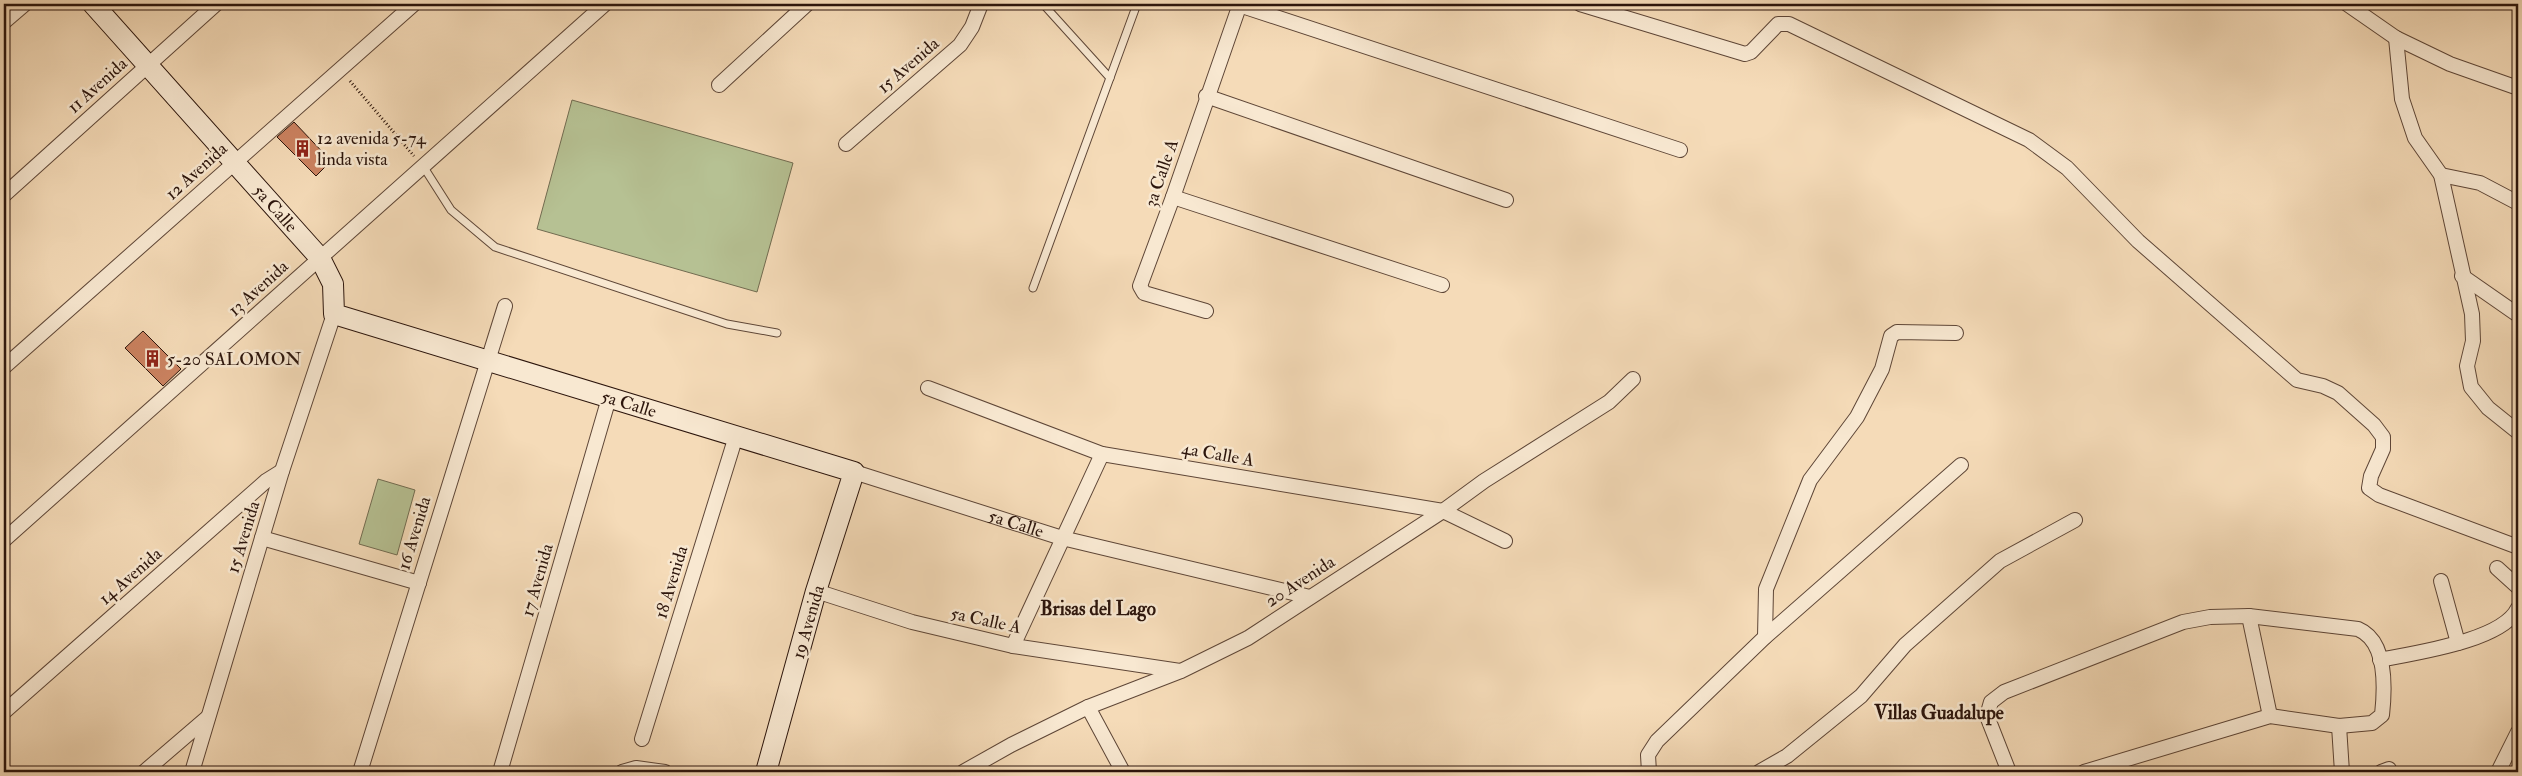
<svg xmlns="http://www.w3.org/2000/svg" width="2522" height="776" font-family="'IM FELL Double Pica',serif">
<rect width="100%" height="100%" fill="#f5dbb8"/>
<filter id="stains"><feTurbulence type="fractalNoise" baseFrequency=".004" numOctaves="4"/><feColorMatrix values="0 0 0 0 .2 0 0 0 0 .09 0 0 0 0 .02 0 0 0 .5 -.17"/></filter>
<radialGradient id="worn" r=".72"><stop offset=".6" stop-color="#630" stop-opacity="0"/><stop offset="1" stop-color="#630" stop-opacity=".3"/></radialGradient>
<g fill="#b6c193" stroke="#716b50">
<path d="M572,100L793,163L757,292L537,229Z"/>
<path d="M378,479L415,490L397,555L359,544Z"/>
</g>
<g fill="#cb8260" stroke="#2c150c">
<path d="M294,122L331,161L316,176L277,137Z"/>
<path d="M143,331L181,369L163,386L125,348Z"/>
</g>
<g fill="none" stroke-linecap="round" stroke-linejoin="round">
<defs>
<g id="lane">
<path d="M1043,4L1110,78"/>
<path d="M423,166L451,210L495,247L727,324L777,333"/>
<path d="M1033,288L1137,4"/>
</g>
<g id="street">
<path d="M1580,4L1745,54L1751,52L1778,24H1789L2029,140L2067,168L2138,241L2297,380L2323,386L2338,393L2374,425L2383,437V449L2371,476L2369,488L2379,495L2518,547"/>
<path d="M2347,4L2396,38L2450,64L2518,88"/>
<path d="M1239,5L1680,150"/>
<path d="M4,22L25,4"/>
<path d="M2396,38L2402,99L2415,138L2441,175L2472,314L2473,341L2467,366L2471,387L2488,408L2518,432"/>
<path d="M719,85L807,4"/>
<path d="M1206,96L1506,200"/>
<path d="M846,144L960,45L972,27L981,4"/>
<path d="M2441,175L2480,183L2518,203"/>
<path d="M4,195L216,4"/>
<path d="M1173,197L1442,285"/>
<path d="M2462,276L2518,315"/>
<path d="M1206,311L1144,293L1140,286L1173,197L1240,4"/>
<path d="M4,367L414,4"/>
<path d="M928,388L1102,454L1443,511L1505,541"/>
<path id="s1" d="M854,472L1062,538L1310,597"/>
<path d="M262,538L419,583"/>
<path d="M4,540L605,4"/>
<path d="M2497,568L2518,587"/>
<path d="M2441,581L2458,643"/>
<path d="M816,591L912,622L1013,646L1180,671"/>
<path d="M2249,616L2270,716"/>
<path d="M1765,637L1766,589L1810,480L1857,417L1882,369L1891,336L1897,332L1956,333"/>
<path d="M1013,646L1102,454"/>
<path d="M2380,660C2414,653 2503,641 2518,608"/>
<path d="M1088,707L1123,772"/>
<path d="M4,712L266,481L282,471"/>
<path d="M2339,726L2342,772"/>
<path d="M642,739L736,436"/>
<path d="M144,772L208,717"/>
<path d="M192,772L282,471L334,314"/>
<path d="M360,772L505,306"/>
<path d="M500,772L609,398"/>
<path d="M622,772L636,768L665,772"/>
<path d="M963,772L1011,745L1088,707L1181,671L1248,638L1443,511L1484,481L1609,402L1633,379"/>
<path d="M1649,772L1648,755L1657,741L1765,637L1961,465"/>
<path d="M1759,772L1787,756L1861,696L1905,645L2000,561L2075,520"/>
<path d="M2009,772L1987,716L1991,702L2004,692L2183,622L2210,617L2249,616L2358,629C2387,641 2385,688 2382,715L2372,723L2339,726L2270,716L2084,772"/>
<path d="M2381,772L2389,769"/>
<path d="M2498,772L2518,732"/>
</g>
<g id="secondary">
<path id="s2" d="M93,4L320,258L333,284L334,314L854,472L816,591L766,772"/>
</g>
</defs>
<use href="#lane" stroke="#5e4637" stroke-width="9"/>
<use href="#street" stroke="#5e4637" stroke-width="16"/>
<use href="#secondary" stroke="#2c150c" stroke-width="22"/>
<path stroke="#2c150c" stroke-width="3" stroke-dasharray="1 2.5" stroke-linecap="butt" d="M350,81L414,156"/>
<use href="#lane" stroke="#f8e8d1" stroke-width="7"/>
<use href="#street" stroke="#f8e8d1" stroke-width="14"/>
<use href="#secondary" stroke="#f8e8d1" stroke-width="20"/>
</g>
<defs>
<symbol id="building-bare" viewBox="-9 -9 18 18"><path d="M-4-6H4V6H1V3H-1V6H-4ZM-2.5-4.3h1.7v1.8h-1.7ZM.8-4.3h1.7v1.8H.8ZM-2.5-1h1.7V.8h-1.7ZM.8-1h1.7V.8H.8Z" fill="#8f2418" stroke="#f8e8d1" stroke-width="2.5" paint-order="stroke"/></symbol>
</defs>
<g fill-rule="evenodd">
<use href="#building-bare" x="290" y="136" width="25" height="25"/>
<use href="#building-bare" x="140" y="346" width="25" height="25"/>
</g>
<g text-anchor="middle" stroke-width="5" stroke-linejoin="round" paint-order="stroke">
<g font-size="18" fill="#2c150c" stroke="#f8e8d1">
<text transform="translate(908 65) rotate(-41)" y="6">15 Avenida</text>
<text transform="translate(97 85) rotate(-42)" y="6">11 Avenida</text>
<text transform="translate(196 171) rotate(-42)" y="6">12 Avenida</text>
<text transform="translate(1161 173) rotate(-71)" y="6">3a Calle A</text>
<text dy="6" stroke="none"><textPath href="#s2" startOffset="274">5a Calle</textPath></text>
<text transform="translate(258 288) rotate(-42)" y="6">13 Avenida</text>
<text dy="6" stroke="none"><textPath href="#s2" startOffset="708">5a Calle</textPath></text>
<text transform="translate(1218 454) rotate(10)" y="6">4a Calle A</text>
<text dy="6" stroke="none"><textPath href="#s1" startOffset="170">5a Calle</textPath></text>
<text transform="translate(414 533) rotate(-73)" y="6">16 Avenida</text>
<text transform="translate(243 537) rotate(-73)" y="6">15 Avenida</text>
<text transform="translate(130 576) rotate(-41)" y="6">14 Avenida</text>
<text transform="translate(537 580) rotate(-74)" y="6">17 Avenida</text>
<text transform="translate(1300 581) rotate(-33)" y="6">20 Avenida</text>
<text transform="translate(671 582) rotate(-73)" y="6">18 Avenida</text>
<text transform="translate(986 620) rotate(12)" y="6">5a Calle A</text>
<text transform="translate(808 622) rotate(-74)" y="6">19 Avenida</text>
</g>
<g font-size="18" fill="#2c150c" stroke="#f8e8d1" text-anchor="start">
<text x="317" y="144">12 avenida 5-74<tspan x="317" dy="21">linda vista</tspan></text>
<text x="167" y="365">5-20 SALOMON</text>
</g>
<g font-size="19" font-weight="bold" fill="#2c150c" stroke="#f8e8d1">
<text x="1098" y="615">Brisas del Lago</text>
<text x="1939" y="719">Villas Guadalupe</text>
</g>
</g>
<rect width="2522" height="776" fill="none" stroke="#f5dbb8" stroke-width="20"/>
<rect x="5" y="5" width="2512" height="766" fill="none" stroke="#2c150c" stroke-width="2.5"/>
<rect x="10" y="10" width="2502" height="756" fill="none" stroke="#2c150c"/>
<rect width="100%" height="100%" filter="url(#stains)"/>
<rect width="100%" height="100%" fill="url(#worn)"/>
</svg>
